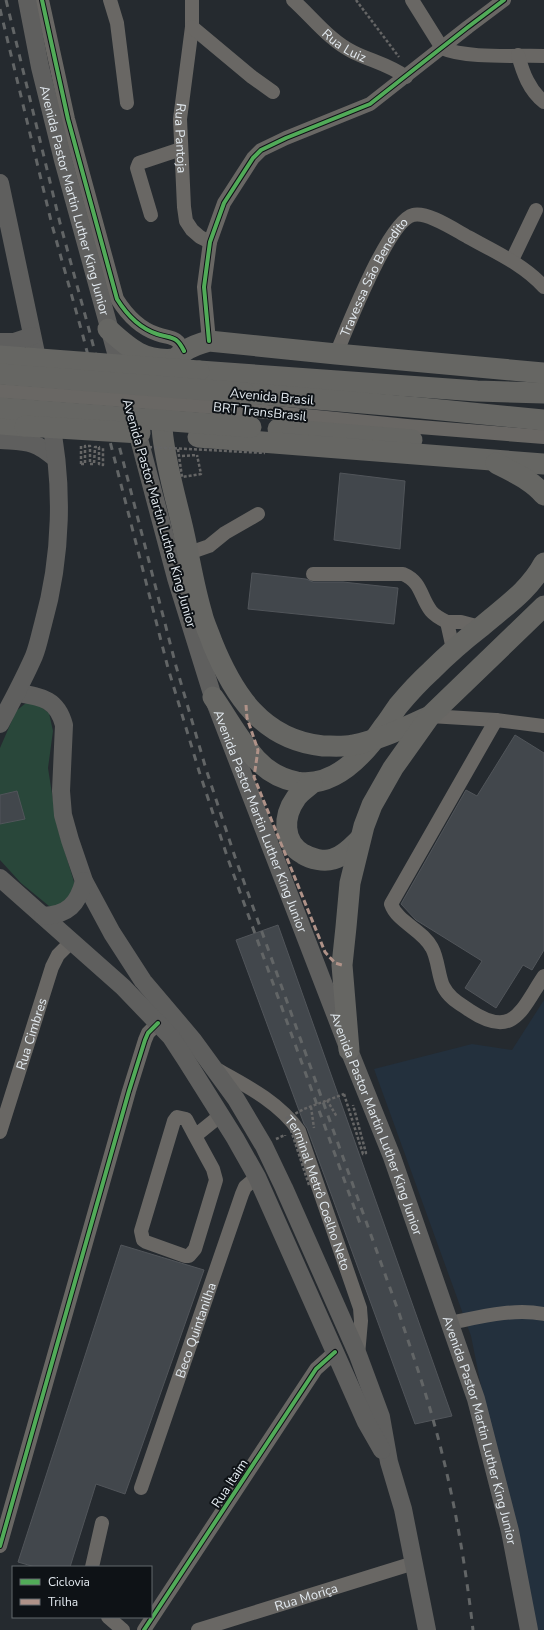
<svg xmlns="http://www.w3.org/2000/svg" width="544" height="1630" font-family="'Nunito Sans',sans-serif">
<rect width="100%" height="100%" fill="#252a2f"/>
<path fill="#23303d" d="M544,1000V1630H530L471,1336L374,1069L472,1044L512,1050Z"/>
<path fill="#29473a" d="M26,703L38,705L49,713L53,731L48,768L57,826L75,885L63,910L49,906L21,883L0,860V748L16,711Z"/>
<g fill="#42474c" stroke="#51555a">
<path d="M340,473L405,481L400,549L334,540Z"/>
<path d="M252,573L306,579L313,582H343L398,588L394,624L248,609Z"/>
<path d="M515,735L544,753V950L532,970L523,965L496,1008L465,988L482,961L416,920L401,904L466,790L477,796Z"/>
<path d="M17,791L25,819L0,824V795Z"/>
<path d="M278,925L452,1416L415,1424L307,1128L304,1124L236,940Z"/>
<path d="M121,1245L204,1270L125,1494L96,1484L70,1567H35L18,1562Z"/>
</g>
<g fill="none" stroke-linecap="round" stroke-linejoin="round">
<g stroke="#666" stroke-width="2.5" stroke-dasharray="3 2" stroke-linecap="butt">
<path d="M356,0L399,57"/>
<path d="M182,456L197,455"/>
<path d="M81,464H85V446H90V464H94L95,447H99V464L103,465V447"/>
<path d="M344,1094L363,1154L366,1153L353,1105"/>
<path d="M327,1100L337,1117"/>
<path d="M311,1107L314,1128"/>
<path d="M276,1139L285,1135V1136"/>
</g>
<g stroke="#696764" stroke-width="14">
<path d="M42,0L68,119L117,299C127,315 139,328 157,334C172,339 176,335 184,351"/>
<path d="M110,0L117,23L127,103"/>
<path id="s1" d="M192,0V27L180,119L184,207L186,221L192,230L200,237L210,242"/>
<path id="s2" d="M293,0C313,18 329,40 353,52C371,61 390,65 406,77"/>
<path d="M412,0L442,48C467,59 516,55 544,56"/>
<path d="M192,27L252,77L273,92"/>
<path d="M518,55C523,73 529,90 544,102"/>
<path d="M151,215L137,168L139,163L181,149"/>
<path d="M512,260L536,210"/>
<path d="M209,341L204,287L210,242L224,203L253,158L261,150L286,138L370,104L468,27L504,0"/>
<path id="s3" d="M336,354C347,329 388,221 413,215C427,211 455,230 468,237C495,252 523,264 544,287"/>
<path d="M226,408L407,426L544,437"/>
<path d="M189,553L209,546L225,533L258,514"/>
<path d="M313,574H403C422,582 420,597 431,611C435,616 441,619 447,622"/>
<path d="M453,649L447,622H461L480,627"/>
<path d="M430,716L496,720L544,726"/>
<path d="M496,720L391,904C397,922 423,930 432,948C438,959 438,974 443,986C449,998 459,1003 469,1010C514,1040 521,1010 544,976"/>
<path id="s4" d="M216,1069C245,1085 279,1102 299,1131L360,1308L361,1321L358,1355"/>
<path id="s5" d="M0,1132L52,967L58,955L72,941"/>
<path d="M195,1136L213,1169L216,1180L195,1249L189,1256H185L146,1242L143,1240L141,1231L174,1121L177,1117L186,1119L195,1136L221,1115"/>
<path d="M450,1323C480,1317 513,1308 544,1314"/>
<path id="s6" d="M141,1488L242,1194L245,1187L257,1177"/>
<path d="M0,1546L129,1091L145,1040L148,1033L158,1023"/>
<path d="M92,1567L102,1523"/>
<path d="M108,1617L123,1630"/>
<path d="M144,1630L316,1369L335,1352"/>
<path id="s7" d="M198,1630L414,1563"/>
</g>
<g stroke="#5f5f5e" stroke-width="18">
<path id="s8" d="M27,0L40,67L63,160L123,378"/>
<path d="M0,183L40,372"/>
<path d="M0,342H14L32,336"/>
<path id="s9" d="M134,420L176,578L213,697L349,1050L392,1157L476,1399L510,1531L529,1630"/>
<path d="M0,440C27,442 34,440 55,458"/>
<path d="M18,693C42,697 57,699 64,725L61,791L63,815L70,840L84,881L112,933L143,981L193,1040L236,1099L264,1146L284,1188L358,1355L381,1417L389,1462L403,1509L427,1630"/>
<path d="M0,724C12,701 24,679 34,656C38,646 40,635 43,624C62,557 64,483 49,414"/>
<path d="M0,878L123,987L171,1037L186,1060L235,1138L257,1177L366,1422L382,1450"/>
<path d="M43,916C68,915 78,904 84,881"/>
</g>
<g stroke="#666663" stroke-width="21">
<path d="M108,329C130,349 144,362 175,359"/>
<path d="M199,371L477,391L544,393"/>
<path d="M245,393L421,408L544,420"/>
<path d="M0,424L25,426"/>
<path d="M278,429L412,440"/>
<path d="M198,437L544,464"/>
<path d="M496,463C512,472 532,480 544,495"/>
<path d="M213,697C227,717 240,741 256,759C267,771 281,779 297,782C335,788 365,754 384,726C389,720 393,713 398,706C408,694 419,682 431,671C447,655 463,641 481,627C504,607 529,591 544,563"/>
<path d="M430,716C405,727 380,740 353,745C344,747 332,746 323,746C262,740 233,694 212,642C209,633 204,623 202,614C193,584 189,554 182,525C172,482 150,414 168,372C176,353 190,346 209,341L336,354L544,373"/>
<path d="M312,783C307,788 300,792 296,798C283,816 282,842 303,854C311,859 324,862 333,859C344,856 352,847 360,839"/>
<path d="M349,1050L342,965L346,927L350,883L364,826L372,805L393,768L430,716L544,606"/>
</g>
<g stroke="#626566" stroke-width="3" stroke-dasharray="7 7" stroke-linecap="butt">
<path d="M6,0L60,223L90,333L176,666L206,769L235,857L399,1313C411,1350 424,1386 434,1423C453,1490 465,1561 473,1630"/>
<path d="M0,9L52,225L83,336L168,668L199,771L228,859L362,1229"/>
</g>
<g stroke="#666" stroke-width="2.5" stroke-dasharray="3 2" stroke-linecap="butt">
<path d="M149,447L265,453"/>
<path d="M178,449L182,477L201,474L197,455"/>
<path d="M81,464V445"/>
<path d="M309,1185L287,1118L304,1109L344,1094"/>
</g>
<path stroke="#696764" stroke-width="14" d="M0,391L226,408"/>
<g stroke="#666663" stroke-width="21">
<path d="M0,356L199,371"/>
<path d="M0,374L245,393"/>
<path d="M0,408L251,427"/>
<path d="M25,426L140,433"/>
</g>
<path stroke="#af9288" stroke-width="3" stroke-dasharray="6 3" stroke-linecap="butt" d="M246,705L247,718L258,750L254,777L325,952L335,963L342,965"/>
<defs>
<g id="cycleway">
<path d="M42,0L68,119L117,299C127,315 139,328 157,334C172,339 176,335 184,351"/>
<path d="M209,341L204,287L210,242L224,203L253,158L261,150L286,138L370,104L468,27L504,0"/>
<path d="M0,1546L129,1091L145,1040L148,1033L158,1023"/>
<path d="M144,1630L316,1369L335,1352"/>
</g>
</defs>
<use href="#cycleway" stroke="#0e1216" stroke-width="6"/>
<use href="#cycleway" stroke="#51ab58" stroke-width="4"/>
</g>
<g text-anchor="middle" stroke-width="4" stroke-linejoin="round" paint-order="stroke">
<g font-size="13" fill="#e3eaf0" stroke="#0e1216">
<text dy="5" stroke="none"><textPath href="#s2" startOffset="69">Rua Luiz</textPath></text>
<text dy="5" stroke="none"><textPath href="#s1" startOffset="139">Rua Pantoja</textPath></text>
<text dy="5" stroke="none"><textPath href="#s8" startOffset="206">Avenida Pastor Martin Luther King Junior</textPath></text>
<text dy="5" stroke="none"><textPath href="#s3" startOffset="86">Travessa Sāo Benedito</textPath></text>
<text transform="translate(272 396) rotate(5)" y="5">Avenida Brasil</text>
<text transform="translate(260 411) rotate(6)" y="5">BRT TransBrasil</text>
<text transform="translate(160 513) rotate(74)" y="5">Avenida Pastor Martin Luther King Junior</text>
<text dy="5" stroke="none"><textPath href="#s9" startOffset="421">Avenida Pastor Martin Luther King Junior</textPath></text>
<text dy="5" stroke="none"><textPath href="#s5" startOffset="103">Rua Cimbres</textPath></text>
<text dy="5" stroke="none"><textPath href="#s9" startOffset="745">Avenida Pastor Martin Luther King Junior</textPath></text>
<text dy="5" stroke="none"><textPath href="#s4" startOffset="169">Terminal Metrô Coelho Neto</textPath></text>
<text dy="5" stroke="none"><textPath href="#s6" startOffset="167">Beco Quintanilha</textPath></text>
<text dy="5" stroke="none"><textPath href="#s9" startOffset="1069">Avenida Pastor Martin Luther King Junior</textPath></text>
<text transform="translate(229 1483) rotate(-57)" y="5">Rua Itaim</text>
<text dy="5" stroke="none"><textPath href="#s7" startOffset="113">Rua Moriça</textPath></text>
</g>
</g>
<rect x="12" y="1566" width="140" height="52" fill="#0e1216" stroke="#63686d"/>
<rect x="20" y="1579" width="20" height="6" fill="#51ab58" stroke="#63686d"/>
<text x="48" y="1586" font-size="12" fill="#e3eaf0">Ciclovia</text>
<rect x="20" y="1599" width="20" height="6" fill="#af9288" stroke="#63686d"/>
<text x="48" y="1606" font-size="12" fill="#e3eaf0">Trilha</text>
</svg>
